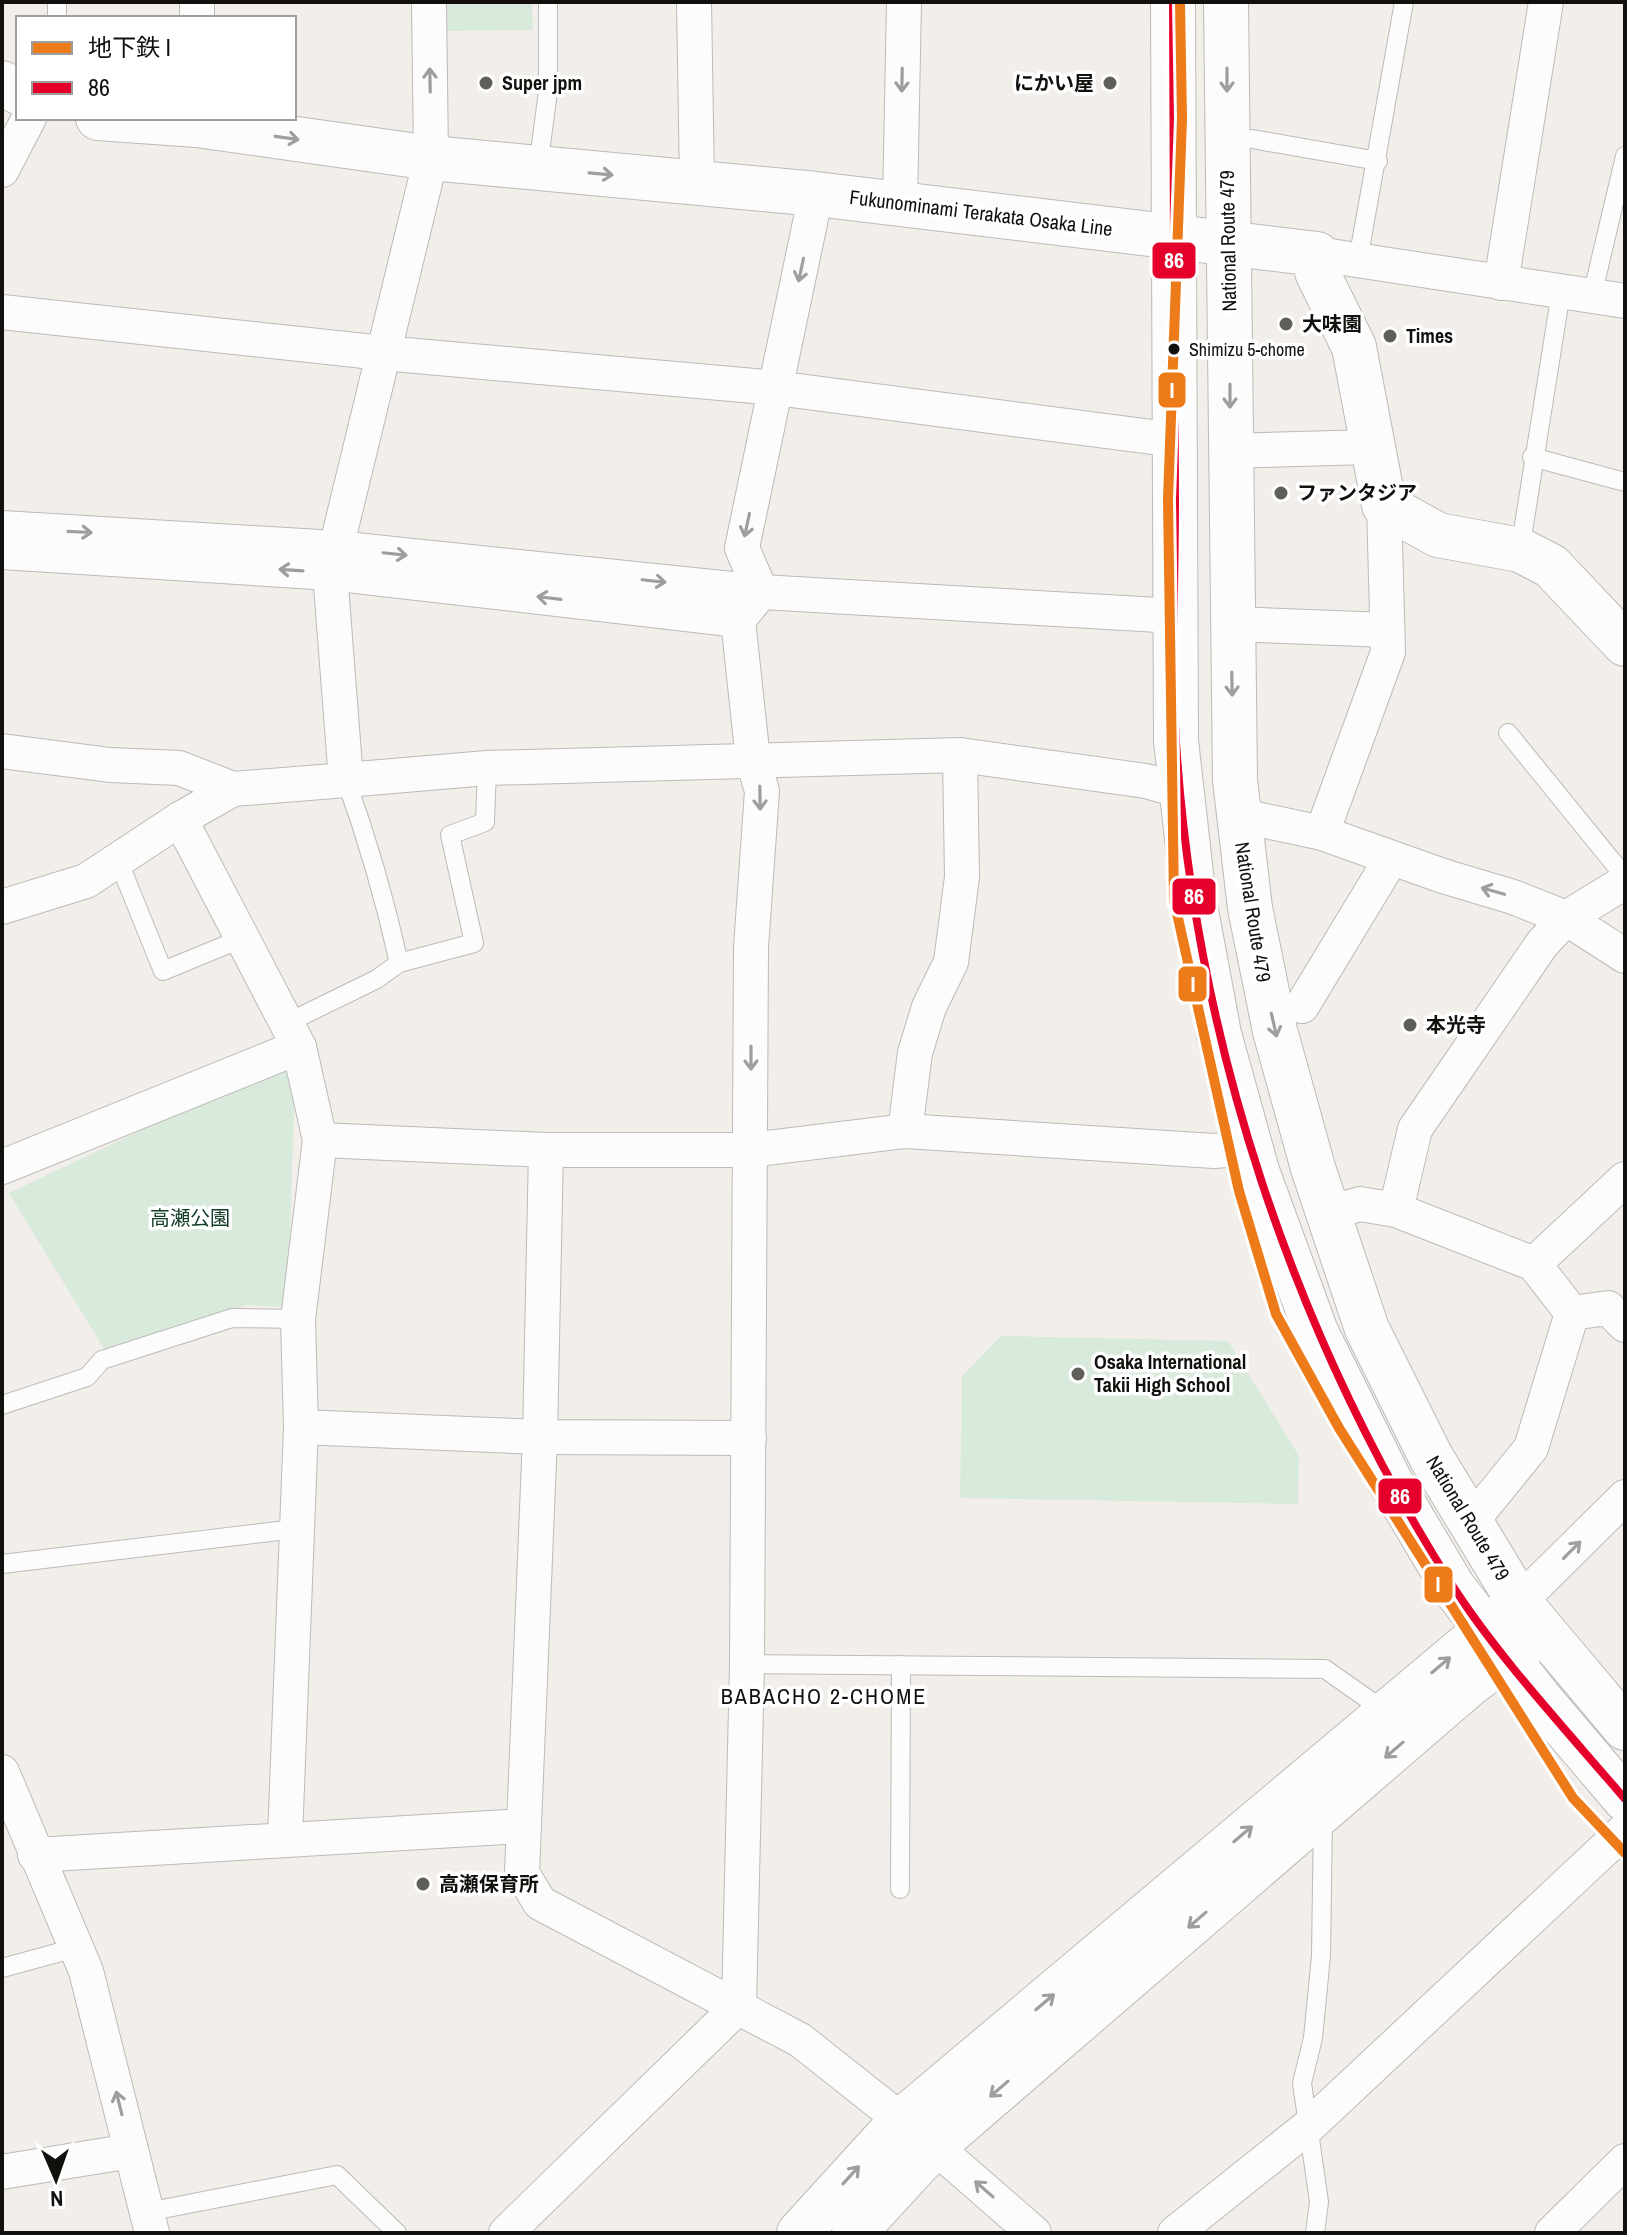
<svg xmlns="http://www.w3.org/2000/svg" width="1627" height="2235" font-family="'Archivo Narrow','Noto Sans JP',sans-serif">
<rect width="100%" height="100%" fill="#f2eeea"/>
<g fill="#d8eadc">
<path d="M445,2H532L533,30L445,31Z"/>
<path d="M279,1065L295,1074L288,1307L246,1305L104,1349L9,1193Z"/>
<path d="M1001,1336L1228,1341L1299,1456L1298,1504L960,1498L962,1376Z"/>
</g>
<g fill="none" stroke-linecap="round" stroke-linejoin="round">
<defs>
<g id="lane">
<path d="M57,2V18"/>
<path d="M1252,139L1378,161"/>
<path d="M538,168L548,91V2"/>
<path d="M1358,260L1404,2"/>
<path d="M1592,296L1625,156"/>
<path d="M1532,457L1625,482"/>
<path d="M1520,550L1561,292"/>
<path d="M1508,733L1625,877"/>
<path d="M118,860L163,971L243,938"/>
<path d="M399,963L474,943L450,835L485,822L487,768"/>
<path d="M287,1023L377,979L399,963C385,900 368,841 346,780"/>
<path d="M2,1405L87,1377L102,1360L232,1318L298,1319"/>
<path d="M2,1564L295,1529"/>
<path d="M747,1664L1325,1669L1386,1712"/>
<path d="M900,1889L901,1665"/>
<path d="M2,1968L75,1948"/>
<path d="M147,2212L337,2175L397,2233"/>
<path d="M1315,2233L1319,2202L1302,2083L1313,2038L1321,1956L1323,1815"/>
</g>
<g id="street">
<path d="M197,2V18"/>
<path d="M694,2L697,183"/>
<path d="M2,170L29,118"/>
<path d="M900,204L904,2"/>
<path d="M1317,254L1625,301"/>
<path d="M1501,283L1546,2"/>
<path d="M2,312L383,353L776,388L1175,440"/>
<path d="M1230,451L1371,447"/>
<path d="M2,528L336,548L761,592L1176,616"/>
<path d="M2,552L330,573L738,620"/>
<path d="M1231,624L1387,630"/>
<path d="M2,751L110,765L179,768L233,789"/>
<path d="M346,780L487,768L960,755L1146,781L1184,792"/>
<path d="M1238,815L1322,833L1443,876L1513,897L1566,918L1625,956"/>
<path d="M1322,833L1388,652L1384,505"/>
<path d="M2,907L86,881L180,819"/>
<path d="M1302,1006L1391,859"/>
<path d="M905,1131L915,1053L929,1007L951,962L962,877L960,755"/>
<path d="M320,1140L546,1150H750L905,1131L1214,1151L1251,1148"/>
<path d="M546,1150L540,1437L522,1873L540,1903L800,2040L934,2146L1034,2233"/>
<path d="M2,1167L299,1047"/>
<path d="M1396,1210L1534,1264L1572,1313L1531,1448L1470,1523"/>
<path d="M1329,1213L1360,1204L1396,1210L1415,1129L1542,944L1566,918L1625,882"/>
<path d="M1534,1264L1625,1179"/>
<path d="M1572,1313L1608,1308L1625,1325"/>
<path d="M301,1427L540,1437L749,1438"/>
<path d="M1519,1602L1625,1497"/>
<path d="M2,1772L86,1971L152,2233"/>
<path d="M285,1838L301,1427L298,1319L320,1140L299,1047L180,819L233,789L346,780L330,573L431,158L429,2"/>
<path d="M35,1855L524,1826"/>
<path d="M2,2172L131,2151"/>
<path d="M506,2233L739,2006L747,1664L751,947L762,791L753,760L738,620L761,592L742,548L816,194"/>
<path d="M1175,2233L1309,2126L1625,1830"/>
<path d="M1552,2233L1625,2161"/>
</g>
<g id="secondary">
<path d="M2,83L18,92"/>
<path d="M98,118L197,125L431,158L816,194L1317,254V272L1354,347L1384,505L1438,535L1520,550L1551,566L1625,644"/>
<path d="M799,2233L901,2121L1515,1605"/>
<path d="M854,2233L934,2146L1471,1683L1537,1636"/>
</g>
<g id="highway">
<path d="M1173,2L1176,741L1194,900L1219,1034L1257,1171L1316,1332L1390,1481L1453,1587L1540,1699L1625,1799"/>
<path d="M1226,2L1235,780L1250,908L1275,1031L1313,1168L1367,1329L1431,1457L1519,1602L1625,1728"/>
</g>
</defs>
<use href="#lane" stroke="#bdbab7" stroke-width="20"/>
<use href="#street" stroke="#bdbab7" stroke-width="36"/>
<use href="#secondary" stroke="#bdbab7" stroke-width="46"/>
<use href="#highway" stroke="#bdbab7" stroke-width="46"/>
<use href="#lane" stroke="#fdfcfc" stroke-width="18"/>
<use href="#street" stroke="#fdfcfc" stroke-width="34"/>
<use href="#secondary" stroke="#fdfcfc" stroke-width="44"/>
<use href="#highway" stroke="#fdfcfc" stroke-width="44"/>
<defs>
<path id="bus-1" d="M1173,2C1174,169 1174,335 1175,502C1175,581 1171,662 1176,742C1195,1039 1292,1331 1450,1582C1497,1656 1568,1732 1625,1799"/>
</defs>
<use href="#bus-1" stroke="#fff" stroke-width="14"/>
<use href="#bus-1" stroke="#e4002b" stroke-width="8"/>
<defs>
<path id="metro-1" d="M1180,2L1182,119L1168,499L1174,900L1239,1191L1276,1314L1339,1428L1573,1798L1625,1853"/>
</defs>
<use href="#metro-1" stroke="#fff" stroke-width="16"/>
<use href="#metro-1" stroke="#ee7b1a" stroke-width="10"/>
</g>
<defs><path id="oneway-shaft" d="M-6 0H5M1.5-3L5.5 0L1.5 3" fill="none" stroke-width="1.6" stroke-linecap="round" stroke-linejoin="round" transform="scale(2)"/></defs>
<g stroke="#9f9e9c">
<use href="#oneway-shaft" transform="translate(430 80) rotate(-91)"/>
<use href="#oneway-shaft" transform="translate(902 80) rotate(91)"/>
<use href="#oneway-shaft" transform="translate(1227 80) rotate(90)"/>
<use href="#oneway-shaft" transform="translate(287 138) rotate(8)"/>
<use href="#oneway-shaft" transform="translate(601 174) rotate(5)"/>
<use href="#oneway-shaft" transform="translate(801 270) rotate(102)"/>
<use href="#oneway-shaft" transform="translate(1230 396) rotate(90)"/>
<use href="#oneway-shaft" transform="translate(747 525) rotate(102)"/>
<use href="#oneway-shaft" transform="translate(80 532) rotate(3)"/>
<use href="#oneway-shaft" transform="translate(395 554) rotate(6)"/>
<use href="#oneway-shaft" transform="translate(291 570) rotate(-176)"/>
<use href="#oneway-shaft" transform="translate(654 581) rotate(6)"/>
<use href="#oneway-shaft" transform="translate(549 598) rotate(-173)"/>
<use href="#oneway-shaft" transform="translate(1232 684) rotate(89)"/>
<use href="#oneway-shaft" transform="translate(760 798) rotate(89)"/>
<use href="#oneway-shaft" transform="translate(1493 891) rotate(-164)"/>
<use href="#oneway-shaft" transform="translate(1274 1025) rotate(77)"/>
<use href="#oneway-shaft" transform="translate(751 1058) rotate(90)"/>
<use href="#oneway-shaft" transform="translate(1572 1550) rotate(-45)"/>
<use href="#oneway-shaft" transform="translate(1441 1665) rotate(-40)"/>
<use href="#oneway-shaft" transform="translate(1394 1750) rotate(139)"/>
<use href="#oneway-shaft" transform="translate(1243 1834) rotate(-40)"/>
<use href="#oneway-shaft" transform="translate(1197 1920) rotate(139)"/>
<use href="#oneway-shaft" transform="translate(1045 2002) rotate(-40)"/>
<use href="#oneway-shaft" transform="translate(999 2089) rotate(139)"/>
<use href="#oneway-shaft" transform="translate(119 2103) rotate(-104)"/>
<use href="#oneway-shaft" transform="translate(851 2175) rotate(-48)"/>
<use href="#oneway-shaft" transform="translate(984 2189) rotate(-139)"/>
</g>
<g fill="#605e5a" stroke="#fff" stroke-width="3">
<circle cx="486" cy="83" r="8"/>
<circle cx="1110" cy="83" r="8"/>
<circle cx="1286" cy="324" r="8"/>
<circle cx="1390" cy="336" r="8"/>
<circle cx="1281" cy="493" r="8"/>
<circle cx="1410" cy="1025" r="8"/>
<circle cx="1078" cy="1374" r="8"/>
<circle cx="423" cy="1884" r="8"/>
</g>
<circle fill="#12100d" stroke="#fff" stroke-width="3" cx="1174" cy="349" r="7"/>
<g text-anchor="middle" stroke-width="7" stroke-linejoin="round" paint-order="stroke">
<g font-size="18" fill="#12100d" stroke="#fff" text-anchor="start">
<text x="1189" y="356">Shimizu 5-chome</text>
</g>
<g font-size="20" font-weight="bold" fill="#12100d" stroke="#fff" text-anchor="start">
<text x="502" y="90">Super jpm</text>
<text x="1094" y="90" text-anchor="end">にかい屋</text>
<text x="1302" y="331">大味園</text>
<text x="1406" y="343">Times</text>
<text x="1297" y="500">ファンタジア</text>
<text x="1426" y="1032">本光寺</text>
<text x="1094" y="1369">Osaka International<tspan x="1094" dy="23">Takii High School</tspan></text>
<text x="439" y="1891">高瀬保育所</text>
</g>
<g font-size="20" fill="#12100d" stroke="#fff">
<text transform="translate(981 213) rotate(7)" y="7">Fukunominami Terakata Osaka Line</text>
<text transform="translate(1228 241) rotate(-91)" y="7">National Route 479</text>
<text transform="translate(1253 912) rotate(81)" y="7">National Route 479</text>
<text transform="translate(1468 1518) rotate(59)" y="7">National Route 479</text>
</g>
<g font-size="20" fill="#133c27" stroke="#fff">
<text x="190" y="1225">高瀬公園</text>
</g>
<g font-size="22" letter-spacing="2" fill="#12100d" stroke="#fff">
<text x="824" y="1704">BABACHO 2-CHOME</text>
</g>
</g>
<g stroke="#fff" stroke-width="3">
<rect x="1151" y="241" width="46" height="39" rx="8" fill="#e4002b"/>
<rect x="1157" y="371" width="30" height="38" rx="8" fill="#ee7b1a"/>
<rect x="1171" y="877" width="46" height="39" rx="8" fill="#e4002b"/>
<rect x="1177" y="965" width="31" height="38" rx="8" fill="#ee7b1a"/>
<rect x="1377" y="1477" width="46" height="38" rx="8" fill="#e4002b"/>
<rect x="1423" y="1565" width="31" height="39" rx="8" fill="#ee7b1a"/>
</g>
<g font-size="22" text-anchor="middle" font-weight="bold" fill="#fff">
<text x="1174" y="268">86</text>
<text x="1172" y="398">I</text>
<text x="1194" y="904">86</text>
<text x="1193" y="992">I</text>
<text x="1400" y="1504">86</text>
<text x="1438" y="1592">I</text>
</g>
<rect width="1627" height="2235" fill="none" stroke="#12100d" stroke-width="8"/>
<rect x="16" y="16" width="280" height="104" fill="#ffffff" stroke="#a09f9e" stroke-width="2"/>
<rect x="32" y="42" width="40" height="12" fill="#ee7b1a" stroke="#a09f9e" stroke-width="2"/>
<text x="88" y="56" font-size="24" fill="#12100d">地下鉄 I</text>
<rect x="32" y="82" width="40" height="12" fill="#e4002b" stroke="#a09f9e" stroke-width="2"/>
<text x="88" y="96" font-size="24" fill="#12100d">86</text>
<g transform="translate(56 2179) rotate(178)" stroke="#ffffff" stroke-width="6" paint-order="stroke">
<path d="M0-6L14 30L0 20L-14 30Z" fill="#12100d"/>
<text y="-12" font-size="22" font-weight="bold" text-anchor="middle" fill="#12100d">N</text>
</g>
</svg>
